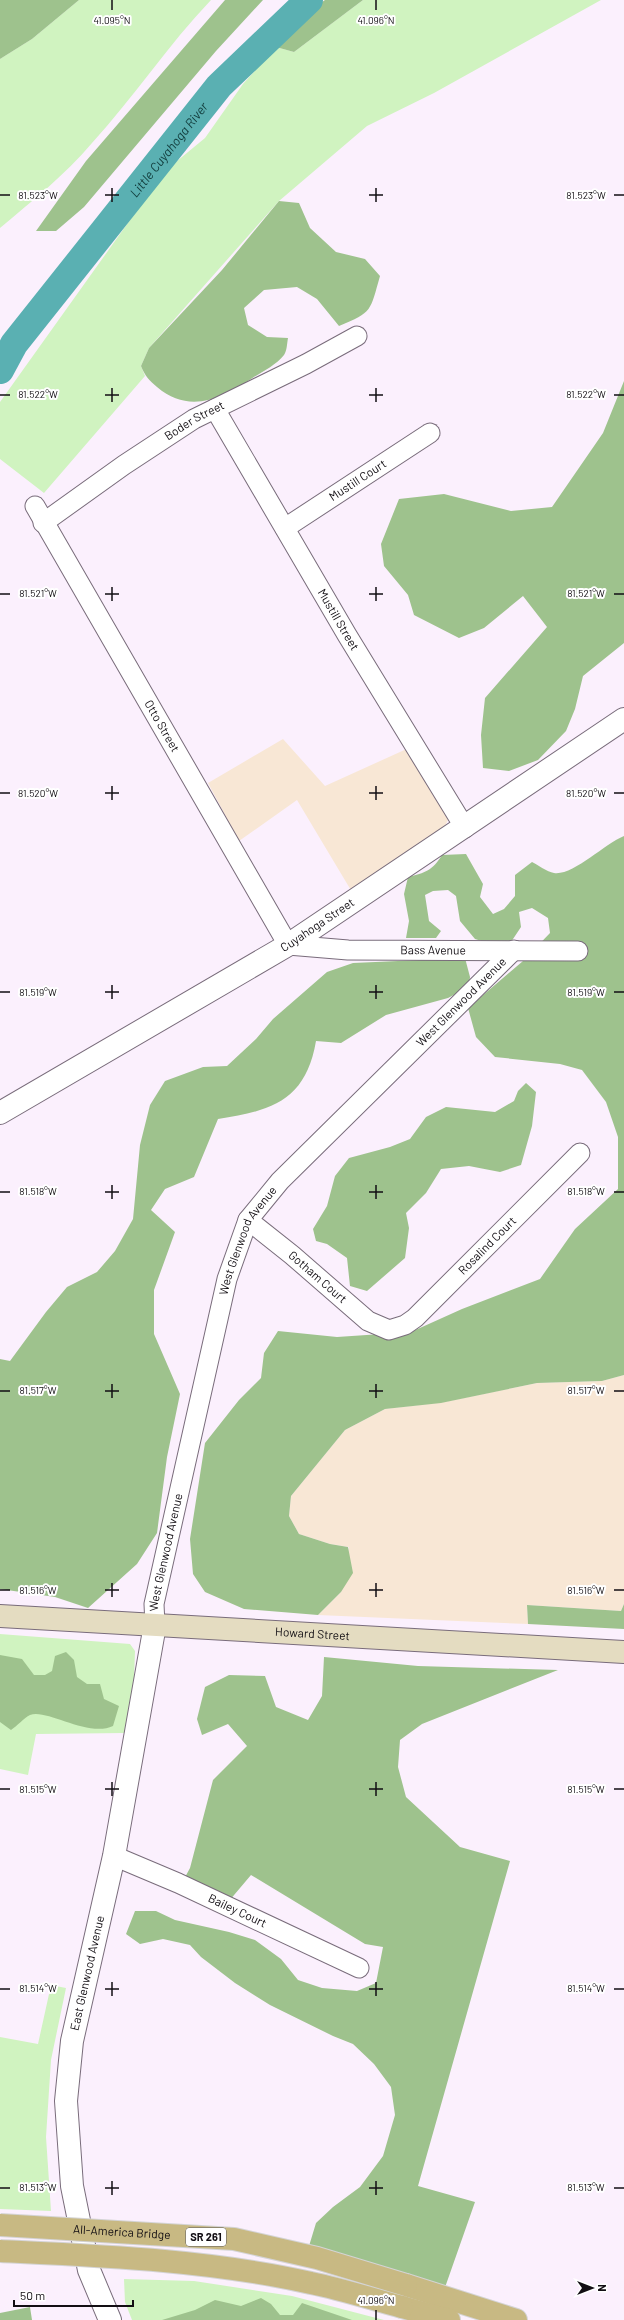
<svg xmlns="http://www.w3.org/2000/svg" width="624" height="2320" font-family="Barlow,sans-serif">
<rect width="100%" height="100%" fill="#fbf0fd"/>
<g fill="#f8e7d5">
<path d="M283,739L325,786L411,747L450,816L445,826L352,892L297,800L239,841L208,783Z"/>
<path d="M624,1375V1604L621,1611L527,1605L528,1624L318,1615L341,1592L349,1547L330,1544L299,1534L289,1516L291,1496L345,1430L385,1409L444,1402L537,1383L602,1381Z"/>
</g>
<g fill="#d0f3c0">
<path d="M79,0H211C168,45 134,97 92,143C65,175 32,201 0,228V59L32,39Z"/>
<path d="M363,0H601L434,93L367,126L279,201L149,348L141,366L145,376L44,493L0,459V402L165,171L205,138L243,84L276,47L294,52Z"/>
<path d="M0,1634L130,1644L135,1651L134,1679L125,1733L36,1734L28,1775L0,1769Z"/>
<path d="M51,1985L66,1988L51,2060L46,2137L51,2211L0,2209V2037L38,2044Z"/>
<path d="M124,2279L194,2281L292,2296L384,2320H132L125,2302Z"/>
</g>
<g fill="#9ec28d">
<path d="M0,0H79L32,39L0,59Z"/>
<path d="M225,0H263L216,51L84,207L56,231H36L86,161Z"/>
<path d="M325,0H363L294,52L276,47L312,9Z"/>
<path d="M279,201L299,203L310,228L336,252L365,259L380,276C370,311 373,312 339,326L317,299L297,287L264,290L244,308L248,325L267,337L288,338C287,343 287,351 284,355C277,364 264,371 254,377C223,398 190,415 157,387C149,380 145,376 141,366L149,348L222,270Z"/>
<path d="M624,381V643L583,676L575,709L566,731L538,760L509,771L483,768L481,735L485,698L547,627L523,596L484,628L459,638L414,615L408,595L384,566L381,544L399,499L444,494L511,511L552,507L603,433Z"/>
<path d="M624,836V1375L602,1381L537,1383L441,1403L385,1409L345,1430L291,1496L289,1516L299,1534L330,1544L348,1547L353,1573L341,1592L318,1615L244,1609L205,1592L193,1574L190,1539L205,1443L239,1400L261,1378L264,1353L278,1331L337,1337L411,1332L462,1309L540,1279L575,1229L618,1189V1137L606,1102L582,1070L560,1064L495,1057L476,1037L468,1008L523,961L550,933L548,918L532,908L519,912L521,927L511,942L491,944L475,939L460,921L456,896L448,890L433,891L425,895L429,921L441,931L436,938H406L409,921L404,894L408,877C425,873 433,870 442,855L466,854L483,884L480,897L493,914L504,909L515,896V875L532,862C538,865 547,872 554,873C573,876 604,844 624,836Z"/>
<path d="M465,958L470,977L469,987L448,998L386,1015L341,1043L316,1041C306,1100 272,1111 218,1119L194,1177L165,1189L151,1210L175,1232L154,1290V1334L180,1394L167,1457L157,1533L137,1564L88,1608L55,1597L0,1589V1359L10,1361L46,1312L67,1287L97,1272L115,1251L133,1219L140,1145L150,1105L165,1081L203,1067L227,1066L256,1039L273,1019L327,972L353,963Z"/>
<path d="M526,1083L536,1092L532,1126L521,1165L500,1172L469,1166L441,1169L426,1193L406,1213L409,1228L405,1258L367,1291L350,1286L347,1258L327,1244L316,1241L313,1229L327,1206L335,1176L349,1158L390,1147L410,1139L426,1117L446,1107L495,1112L514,1101L518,1091Z"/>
<path d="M624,1604V1629L528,1624L527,1605L621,1611Z"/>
<path d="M66,1652L74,1660L77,1677L87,1684H100L104,1699L119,1706L113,1726C88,1738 46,1708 30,1715C24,1718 17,1726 11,1730L0,1722V1655L22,1659L34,1675H45L52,1671L55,1656Z"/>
<path d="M324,1657L418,1666L558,1670L422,1724L400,1740L398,1767L406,1797L460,1847L510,1861L418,2186L475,2202L442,2296L306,2256L316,2223L333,2207L360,2187L383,2156L395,2115L391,2087L374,2064L353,2044L333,2036L270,2005L235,1983L201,1957L190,1945L163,1939L140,1944L126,1934L135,1911H156L175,1920L229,1932L255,1940L281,1959L298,1980L322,1988L357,1991L376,1983L383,1947L365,1944L251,1875L229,1901L183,1881L190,1868L213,1780L247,1746L228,1724L202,1735L197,1719L205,1687L229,1675L265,1676L276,1707L308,1720L322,1696Z"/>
<path d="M261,2298L271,2304L280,2315H293L302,2303L352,2320H162L195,2310L215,2300L241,2306Z"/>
<path d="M30,2307L32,2320H0V2313Z"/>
</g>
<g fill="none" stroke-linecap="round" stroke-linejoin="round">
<path stroke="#5ab0b2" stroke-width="28" id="s1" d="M0,370L14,344L219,86L309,0"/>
<defs>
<g id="minor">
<path id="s2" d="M215,409L347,635L465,828"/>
<path id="s3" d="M35,506L288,945L348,950L578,951"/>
<path id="s4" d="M43,523L124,465L194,419L306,364L357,336"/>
<path id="s5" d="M285,528L430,433"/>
<path id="s6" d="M248,1220L292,1255L368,1321L389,1330L405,1325L415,1318L580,1153"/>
<path id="s7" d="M155,1625L154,1604L227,1279L248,1220L280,1181L514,950"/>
<path id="s8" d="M114,1856L178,1883L359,1968"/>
</g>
<g id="tertiary">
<path id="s9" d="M0,1113L288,945L624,719"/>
<path id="s10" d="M110,2320L89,2270L72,2186L66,2101L72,2041L114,1856L155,1625"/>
</g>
<g id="secondary">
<path id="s11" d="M0,1616L624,1652"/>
</g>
<g id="primary">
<path d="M406,2285L516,2320"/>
<path d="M402,2307L449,2320"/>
</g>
</defs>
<use href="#minor" stroke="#796c7b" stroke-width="21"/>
<use href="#tertiary" stroke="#796c7b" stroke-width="24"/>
<use href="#secondary" stroke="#796c7b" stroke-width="24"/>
<use href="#primary" stroke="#d4d4d5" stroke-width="24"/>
<use href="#minor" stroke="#fff" stroke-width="19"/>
<use href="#tertiary" stroke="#fff" stroke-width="22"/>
<use href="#secondary" stroke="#e4dcc1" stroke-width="22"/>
<use href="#primary" stroke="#c8b983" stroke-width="22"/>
<defs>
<g id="primary-bridge">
<path id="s12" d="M0,2225L234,2239L317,2258L406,2285"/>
<path d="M0,2251C104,2256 209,2260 311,2283C341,2289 372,2299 402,2307"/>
</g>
</defs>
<use href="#primary-bridge" stroke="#d4d4d5" stroke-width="24" stroke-linecap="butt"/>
<use href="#primary-bridge" stroke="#c8b983" stroke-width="22"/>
</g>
<path fill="none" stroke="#120e13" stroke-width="1.5" d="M112,0V10M376,0V10M112,188V202M376,188V202M0,195H10M105,195H119M369,195H383M614,195H624M112,388V402M376,388V402M0,395H10M105,395H119M369,395H383M614,395H624M112,587V601M376,587V601M0,594H10M105,594H119M369,594H383M614,594H624M112,786V800M376,786V800M0,793H10M105,793H119M369,793H383M614,793H624M112,985V999M376,985V999M0,992H10M105,992H119M369,992H383M614,992H624M112,1185V1199M376,1185V1199M0,1192H10M105,1192H119M369,1192H383M614,1192H624M112,1384V1398M376,1384V1398M0,1391H10M105,1391H119M369,1391H383M614,1391H624M112,1583V1597M376,1583V1597M0,1590H10M105,1590H119M369,1590H383M614,1590H624M112,1782V1796M376,1782V1796M0,1789H10M105,1789H119M369,1789H383M614,1789H624M112,1982V1996M376,1982V1996M0,1989H10M105,1989H119M369,1989H383M614,1989H624M112,2181V2195M376,2181V2195M0,2188H10M105,2188H119M369,2188H383M614,2188H624M376,2310V2320"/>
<g text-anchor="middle" stroke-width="4" stroke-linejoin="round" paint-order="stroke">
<rect fill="#fff" stroke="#59565a" stroke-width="1" x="186" y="2228" width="40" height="18" rx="3"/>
<g font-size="11" font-weight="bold" fill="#120e13">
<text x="206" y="2241">SR 261</text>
</g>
<g font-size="12" fill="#120e13" stroke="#fff">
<text dy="4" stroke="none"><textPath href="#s4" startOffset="183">Boder Street</textPath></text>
<text dy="4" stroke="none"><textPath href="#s5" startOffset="87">Mustill Court</textPath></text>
<text dy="4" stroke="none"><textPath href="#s2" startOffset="244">Mustill Street</textPath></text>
<text dy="4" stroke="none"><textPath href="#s3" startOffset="254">Otto Street</textPath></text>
<text dy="4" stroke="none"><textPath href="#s9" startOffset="369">Cuyahoga Street</textPath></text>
<text dy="4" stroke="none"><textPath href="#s3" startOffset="652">Bass Avenue</textPath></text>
<text dy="4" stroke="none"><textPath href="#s7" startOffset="722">West Glenwood Avenue</textPath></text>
<text dy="4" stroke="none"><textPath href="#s7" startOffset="398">West Glenwood Avenue</textPath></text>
<text dy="4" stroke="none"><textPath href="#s6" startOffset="311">Rosalind Court</textPath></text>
<text dy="4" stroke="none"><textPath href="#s6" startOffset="90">Gotham Court</textPath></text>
<text dy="4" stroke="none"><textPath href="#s7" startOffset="74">West Glenwood Avenue</textPath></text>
<text dy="4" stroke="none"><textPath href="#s11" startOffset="313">Howard Street</textPath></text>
<text dy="4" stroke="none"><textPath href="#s8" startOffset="135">Bailey Court</textPath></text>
<text dy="4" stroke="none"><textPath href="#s10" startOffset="355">East Glenwood Avenue</textPath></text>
<text dy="4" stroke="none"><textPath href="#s12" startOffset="122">All-America Bridge</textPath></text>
</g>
<g font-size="13" font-style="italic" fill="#113b3b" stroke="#fff">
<text dy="5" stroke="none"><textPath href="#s1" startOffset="278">Little Cuyahoga River</textPath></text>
</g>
</g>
<g font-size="10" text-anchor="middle" fill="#120e13" stroke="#fff" stroke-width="4" stroke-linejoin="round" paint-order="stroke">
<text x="112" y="24">41.095°N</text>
<text x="376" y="24">41.096°N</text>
<text x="586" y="199">81.523°W</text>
<text x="38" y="199">81.523°W</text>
<text x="586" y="398">81.522°W</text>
<text x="38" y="398">81.522°W</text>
<text x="38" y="597">81.521°W</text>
<text x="586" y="597">81.521°W</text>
<text x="38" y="797">81.520°W</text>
<text x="586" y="797">81.520°W</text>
<text x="38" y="996">81.519°W</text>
<text x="586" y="996">81.519°W</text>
<text x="38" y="1195">81.518°W</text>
<text x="586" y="1195">81.518°W</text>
<text x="38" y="1394">81.517°W</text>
<text x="586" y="1394">81.517°W</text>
<text x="38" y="1594">81.516°W</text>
<text x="586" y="1594">81.516°W</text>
<text x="38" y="1793">81.515°W</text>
<text x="586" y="1793">81.515°W</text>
<text x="38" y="1992">81.514°W</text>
<text x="586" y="1992">81.514°W</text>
<text x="38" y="2191">81.513°W</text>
<text x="586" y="2191">81.513°W</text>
<text x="376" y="2304">41.096°N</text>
</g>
<g transform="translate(592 2288) rotate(90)" stroke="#ffffff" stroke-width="3" paint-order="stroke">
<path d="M0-3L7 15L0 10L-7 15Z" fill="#120e13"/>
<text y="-6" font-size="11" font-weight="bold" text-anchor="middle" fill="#120e13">N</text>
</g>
<path d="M14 2300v6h119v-6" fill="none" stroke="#120e13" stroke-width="2"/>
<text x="20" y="2300" font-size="12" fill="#120e13" stroke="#ffffff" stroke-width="3" paint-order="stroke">50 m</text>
</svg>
